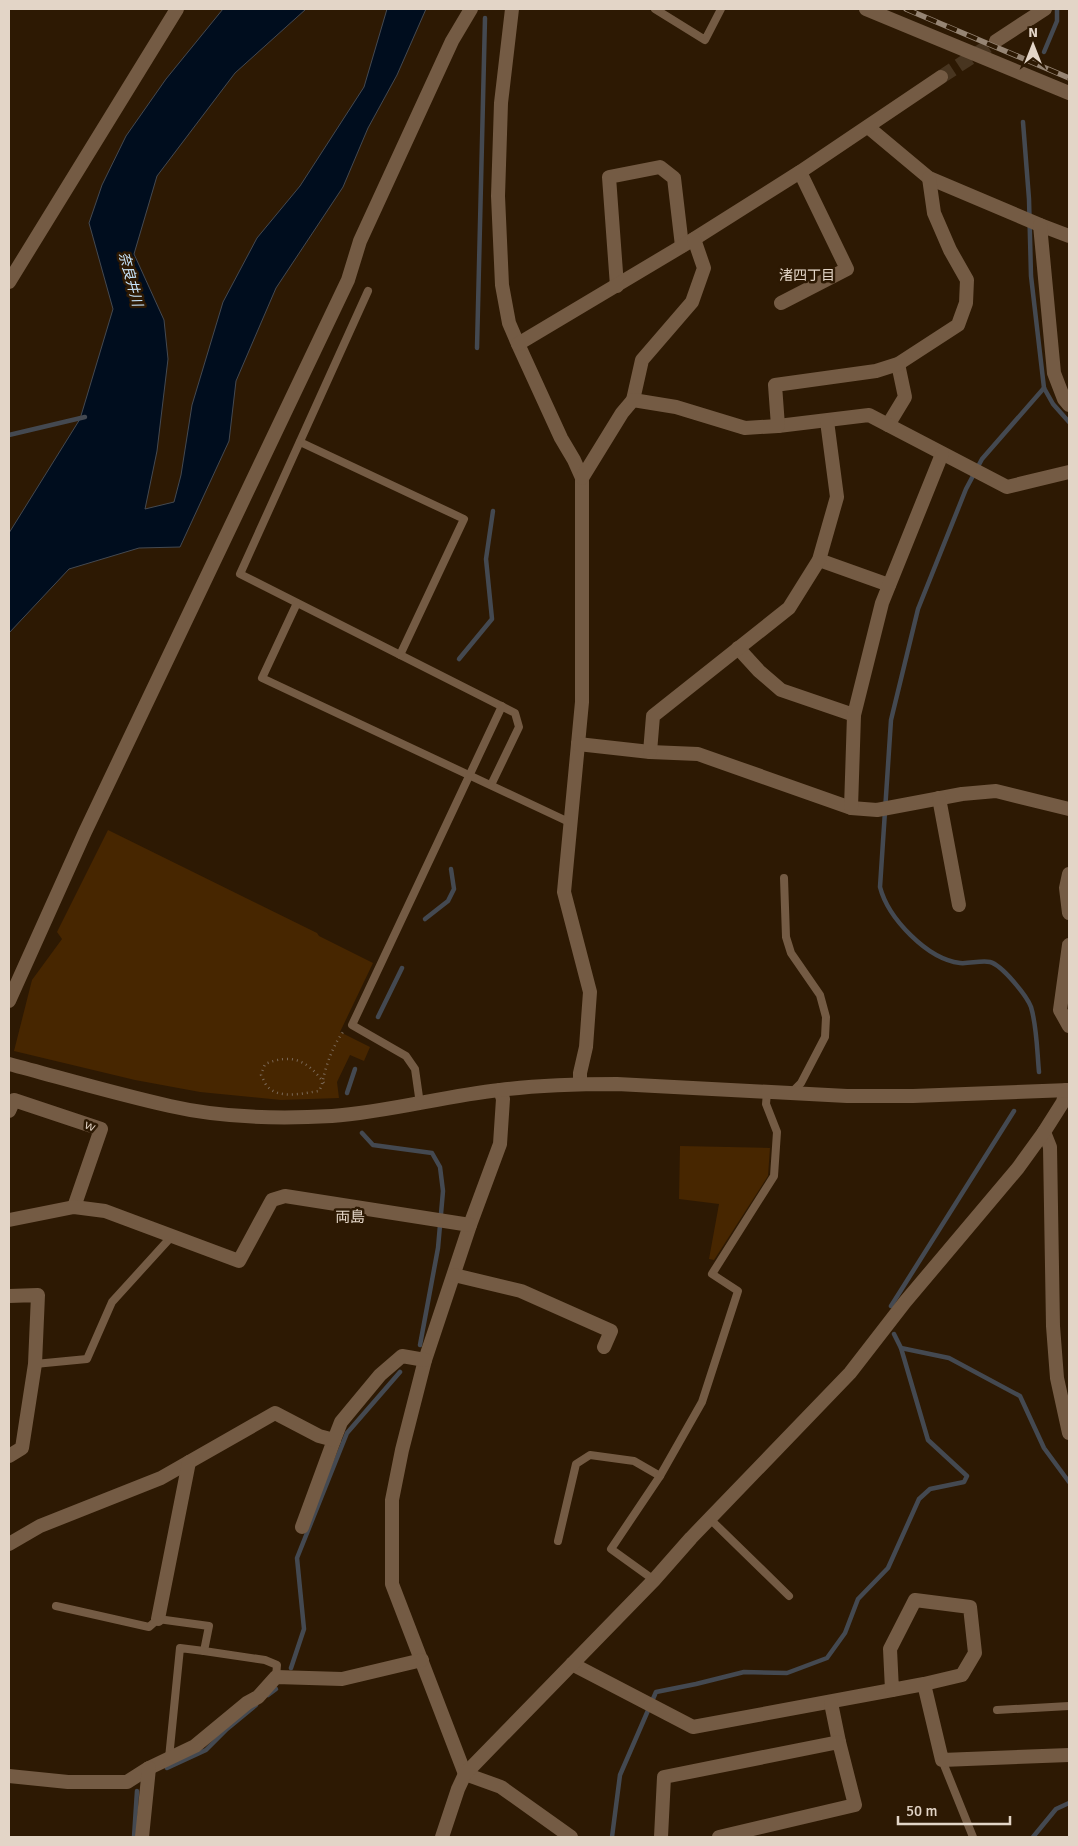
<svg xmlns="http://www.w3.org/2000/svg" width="1078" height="1846" font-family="Signika,'Noto Sans JP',sans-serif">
<rect width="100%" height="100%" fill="#2d1903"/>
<g fill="#472600">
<path d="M108,830L317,933L319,936L373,963L340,1032L370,1047L364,1061L350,1055L337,1082L339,1098L281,1100L200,1092L135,1080L14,1051L32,980L62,939L57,932Z"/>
<path d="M680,1146L770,1148L768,1176L714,1260L709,1259L719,1204L679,1199Z"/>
</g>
<path fill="#000d1e" stroke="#444951" d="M223,9H306L235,73L157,176L134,254L164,320L168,359L157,451L145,509L174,502L181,475L192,405L223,302L257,238L300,186L364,87L387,9H426L397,75L368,128L343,187L276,288L236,381L229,441L180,547L139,548L69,569L9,633V533L80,419L113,309L89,223L102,185L126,136L166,79Z"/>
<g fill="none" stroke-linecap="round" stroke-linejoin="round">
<g stroke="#444951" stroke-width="4.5">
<path d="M1044,52L1057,21V9"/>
<path d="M1023,122L1029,199L1031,276L1044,388L1053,404L1069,422"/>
<path d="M477,348L485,18"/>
<path d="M9,435L85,417"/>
<path d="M459,659L492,619L486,559L493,511"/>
<path d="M425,919L448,901L454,889L451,869"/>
<path d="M378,1017L402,968"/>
<path d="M1039,1072C1037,1051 1037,1027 1031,1007C1027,996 1002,965 990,962C981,960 969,964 960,963C927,959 888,918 880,887L891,720L918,609L966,489L982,459L1044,388"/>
<path d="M347,1093L355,1069"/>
<path d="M362,1133L373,1145L432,1153L440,1167L443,1191L438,1248L420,1345"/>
<path d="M891,1306L1014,1111"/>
<path d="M901,1348L949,1358L1020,1396L1044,1448L1069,1482"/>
<path d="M291,1668L304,1629L297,1558L347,1433L400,1372"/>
<path d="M268,1695L276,1689"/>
<path d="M167,1768L206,1750L227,1729L256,1705"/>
<path d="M134,1837L137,1791"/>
<path d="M612,1837L620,1775L656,1692L696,1684L744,1672L787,1673L827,1658L845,1633L858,1599L888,1568L919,1499L930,1489L964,1482L967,1476L928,1440L901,1348L894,1334"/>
<path d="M1033,1837L1056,1809L1069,1803"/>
</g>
<path stroke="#483520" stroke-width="14" stroke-dasharray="14 7" stroke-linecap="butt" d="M941,77L996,41"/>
<path stroke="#7b6957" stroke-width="2.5" stroke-dasharray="1 4" stroke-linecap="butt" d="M324,1083C307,1060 292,1053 265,1064L261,1075C263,1078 265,1084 267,1086C279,1100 304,1093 319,1091C323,1084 323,1077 326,1068C330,1055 335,1043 343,1032"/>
<g stroke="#745b44" stroke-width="8">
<path d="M655,9L705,40L721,9"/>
<path d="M368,291L240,574L515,713L519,727L491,785"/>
<path d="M300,442L464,519L400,655"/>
<path d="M297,603L262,678L571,823"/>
<path d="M784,878L786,937L791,953L820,995L826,1017L825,1037L801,1083L791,1093"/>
<path d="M420,1104L415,1069L406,1056L352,1025L502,706"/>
<path d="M35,1364L87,1359L112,1302L172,1236"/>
<path d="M710,1519L789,1596"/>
<path d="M558,1541L576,1464L590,1455L634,1461L660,1476"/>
<path d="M654,1580L611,1549L660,1476L702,1402L738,1291L712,1274L774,1176L777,1132L766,1104L767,1092"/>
<path d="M56,1606L149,1627L158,1619L209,1626L204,1651L265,1660L277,1665L276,1677"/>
<path d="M997,1710L1069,1706"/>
<path d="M169,1758L180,1648L204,1651"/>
<path d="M942,1760L973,1837"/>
</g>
<g stroke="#745b44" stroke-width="14">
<path d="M512,9L501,103L498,196L502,285L509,323L518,344L561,438L574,460L582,478V702L564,892L590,992L586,1047L580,1073V1084"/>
<path d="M866,9L1069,93"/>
<path d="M996,41L1045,9"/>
<path d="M868,127L929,178L1040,225L1069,236"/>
<path d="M1040,225L1054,373L1064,399L1069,405"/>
<path d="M9,282L177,9"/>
<path d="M617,286L609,177L660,167L674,178L682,246"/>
<path d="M781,303L847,269L800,172"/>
<path d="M518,344L694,239L800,172L941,77"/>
<path d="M633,400L642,360L692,302L704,268L694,239"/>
<path d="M888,425L905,397L898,364"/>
<path d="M778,426L869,415L1007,487L1069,472"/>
<path d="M582,478L622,413L633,400L676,407L745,428L778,426L775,385L876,371L898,364L958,325L966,303L967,280L950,250L934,213L929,178"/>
<path d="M819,560L889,585"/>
<path d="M738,648L759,671L781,690L854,715"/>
<path d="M578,744L650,752L698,754L851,808L877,810L962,794L996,791L1069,809"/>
<path d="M650,752L653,716L789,608L819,560L837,497L827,421"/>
<path d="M939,798L959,905"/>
<path d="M851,808L854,715L882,603L942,454"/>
<path d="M1069,874L1066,888L1069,913"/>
<path d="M1069,945L1060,1010L1069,1026"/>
<path d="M9,1001L85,832L348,280L360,241L452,41L471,9"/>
<path d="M500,1090L503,1099L500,1144L470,1225L425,1360L402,1450L392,1500V1584L465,1774L501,1787L571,1837"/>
<path d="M9,1111L14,1100L101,1129L74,1207"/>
<path d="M1044,1132L1050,1147L1053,1326L1057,1378L1069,1433"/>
<path d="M9,1220L74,1207L105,1211L239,1261L272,1200L285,1196L470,1225"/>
<path d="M454,1275L521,1291L611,1331L604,1347"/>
<path d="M9,1296L38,1295L35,1364L22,1448L9,1456"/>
<path d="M302,1527L334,1440"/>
<path d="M9,1544L40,1526L161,1478L275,1413L319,1436L334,1440L341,1422L380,1375L402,1356L425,1360"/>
<path d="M158,1619L189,1462"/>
<path d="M572,1664L693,1727L892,1690"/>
<path d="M924,1684L892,1690L890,1649L915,1600L970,1607L975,1653L962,1675L924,1684L942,1760L1069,1755"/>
<path d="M831,1703L839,1742"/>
<path d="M9,1776L68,1782H127L149,1768L195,1746L247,1703L258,1697L276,1677L342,1679L422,1660"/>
<path d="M142,1837L149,1768"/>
<path d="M442,1837L458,1789L465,1774L654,1580L691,1538L850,1373L905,1302L1018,1168L1044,1132L1063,1102L1066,1090"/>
<path d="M661,1837L664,1777L839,1742L855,1805L719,1837"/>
</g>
<path stroke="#745b44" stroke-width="14" d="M9,1064C62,1078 116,1094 170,1106C222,1118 279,1119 332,1116C389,1112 444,1096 500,1090C539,1085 578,1084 617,1084L847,1096H913L1069,1090"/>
<defs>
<path id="rail" d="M906,9L1069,78"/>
</defs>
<use href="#rail" stroke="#968574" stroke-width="5.5"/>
<use href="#rail" stroke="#2d1903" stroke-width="4" stroke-dasharray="11" stroke-linecap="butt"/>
</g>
<g text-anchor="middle" stroke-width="5" stroke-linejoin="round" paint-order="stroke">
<g font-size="12" fill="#e3d5c7" stroke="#2d1903">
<text transform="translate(90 1126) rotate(23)" y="4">ｗ</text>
</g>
<g font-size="14" fill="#e3d5c7" stroke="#2d1903">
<text x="807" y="280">渚四丁目</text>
</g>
<g font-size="14" font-style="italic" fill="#c8e5fc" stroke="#2d1903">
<text transform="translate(131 279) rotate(75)" y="5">奈良井川</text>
</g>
<g font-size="15" fill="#e3d5c7" stroke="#2d1903">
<text x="350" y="1222">両島</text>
</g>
</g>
<rect width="1078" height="1846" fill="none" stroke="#e3d5c7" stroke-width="20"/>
<g transform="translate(1033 45)" stroke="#2d1903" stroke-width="4" paint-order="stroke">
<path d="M0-4L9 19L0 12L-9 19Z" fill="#e3d5c7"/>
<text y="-8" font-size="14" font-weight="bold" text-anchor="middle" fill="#e3d5c7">N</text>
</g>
<path d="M898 1816v8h112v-8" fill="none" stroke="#e3d5c7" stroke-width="2.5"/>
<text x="906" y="1816" font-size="15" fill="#e3d5c7" stroke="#2d1903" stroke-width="4" paint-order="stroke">50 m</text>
</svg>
